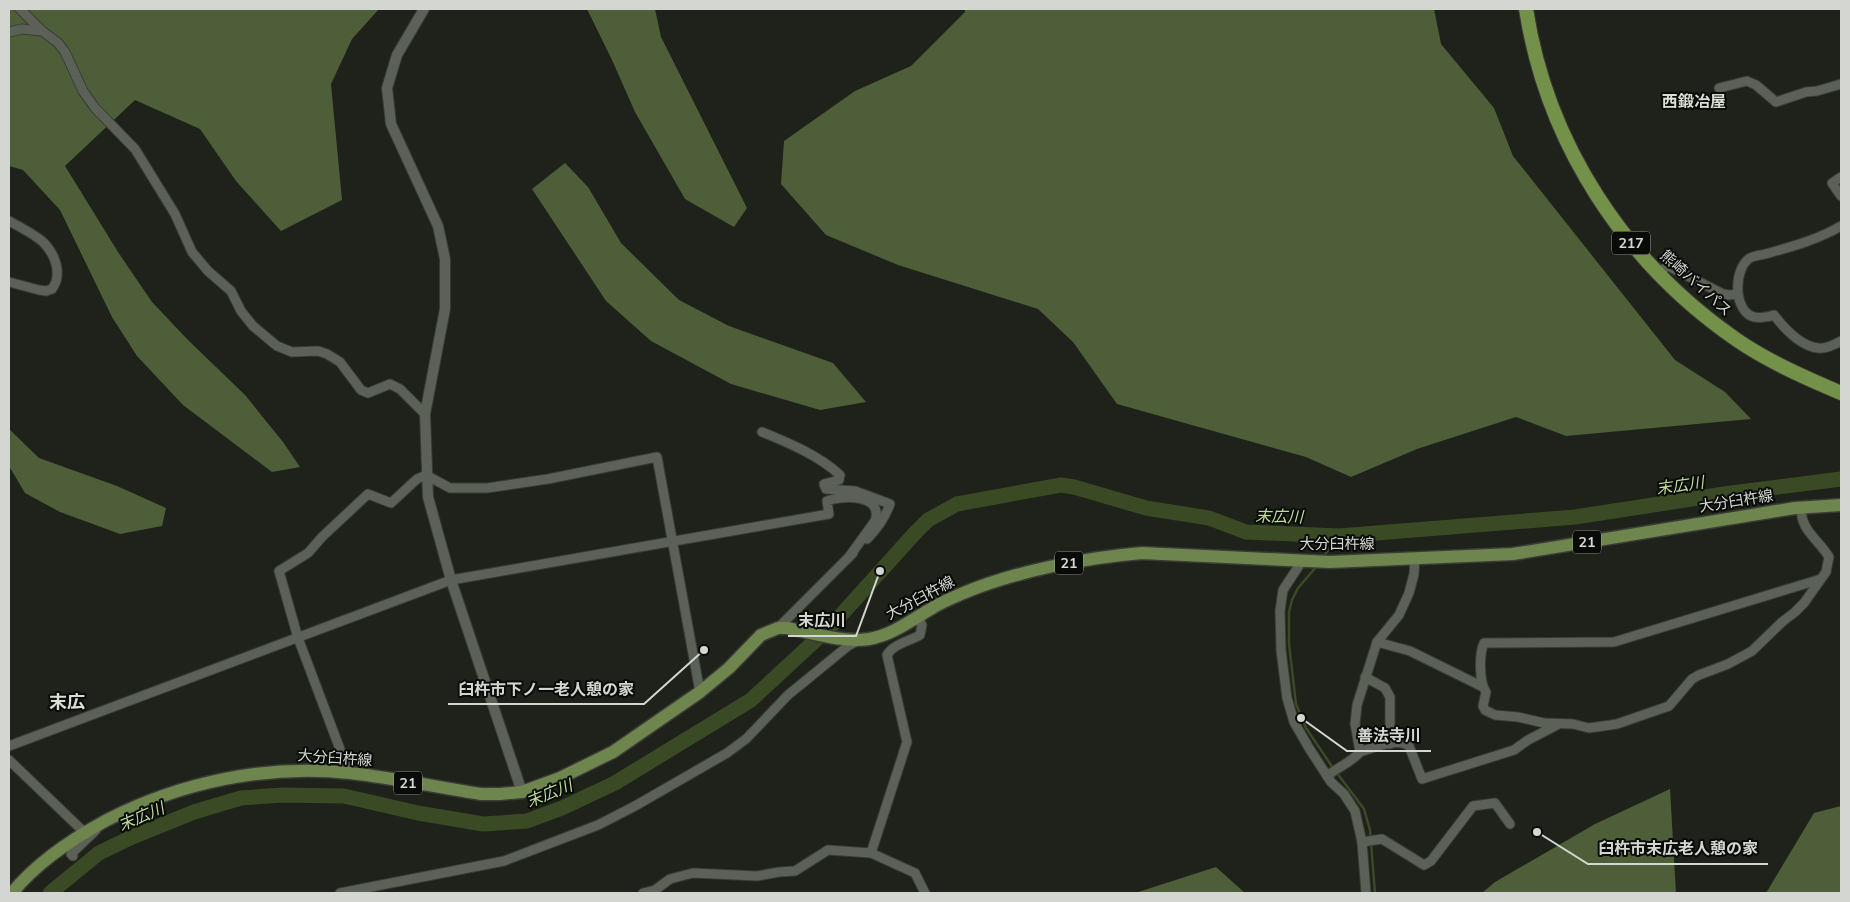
<svg xmlns="http://www.w3.org/2000/svg" width="1850" height="902" font-family="Mulish,'Noto Sans JP',sans-serif">
<rect width="100%" height="100%" fill="#1e221a"/>
<g fill="#4d5e38">
<path d="M9,9H379L352,39L331,84L342,200L281,231L236,181L200,129L135,100L65,166L118,252L152,302L188,340L245,395L283,442L300,467L272,472L183,405L137,356L112,317L60,210L23,170L9,166Z"/>
<path d="M587,9H655L661,37L747,208L734,227L685,199L635,112L612,60Z"/>
<path d="M965,9H1434L1441,44L1494,108L1513,156L1675,360L1725,392L1751,419L1566,436L1516,417L1417,449L1351,477L1306,457L1117,404L1073,342L1038,309L898,265L826,235L781,184L784,141L855,91L911,66L965,12Z"/>
<path d="M565,163L588,187L621,243L679,300L729,326L833,363L866,402L820,410L731,384L651,341L606,301L532,189Z"/>
<path d="M9,429L39,458L117,486L166,508L162,526L120,534L60,512L25,493L9,466Z"/>
<path d="M1670,789L1676,893H1482L1495,882L1595,824Z"/>
<path d="M1841,806V893H1766L1814,813Z"/>
<path d="M1216,867L1245,893H1135Z"/>
</g>
<g fill="none" stroke-linecap="round" stroke-linejoin="round">
<g stroke="#3a4a24" stroke-width="2.5">
<path d="M1323,557L1339,536"/>
<path d="M1317,566L1298,588L1292,600L1289,612V644L1296,704L1306,728L1333,768"/>
<path d="M1337,773L1364,809L1370,830L1375,893"/>
</g>
<path stroke="#3a4a24" stroke-width="15" d="M50,893L99,853L130,838L194,812L241,798L283,795L344,796L418,813L483,824L527,821L562,808L615,783L751,700L832,625L915,533L928,520L957,504L1061,485L1074,487L1146,508L1209,518L1246,532L1339,536L1575,517L1731,493L1841,479"/>
<defs>
<g id="minor">
<path d="M20,9L41,30L58,43L65,52L83,91L95,108L135,149L175,214L192,252L208,271L231,291L241,311L253,326L277,346L292,352L318,351L327,354L340,362L361,390L368,393L390,384L400,389L425,414"/>
<path d="M9,32L22,29L41,31"/>
<path d="M1719,88L1747,81L1756,85L1776,102L1806,92L1817,91L1841,84"/>
<path d="M1841,177L1832,183L1841,196"/>
<path d="M9,221C20,227 34,234 43,242C55,254 63,274 52,289L46,291L39,290L9,282"/>
<path d="M1841,226C1819,239 1794,246 1769,253C1764,255 1755,255 1750,258C1734,268 1733,307 1751,316C1757,319 1768,317 1774,315C1784,328 1800,346 1818,348C1826,349 1834,345 1841,341"/>
<path d="M1657,273L1668,266L1723,294L1729,295L1738,294"/>
<path d="M762,432C789,443 818,455 840,475L839,480L824,484L826,489L855,491L890,504C885,518 878,528 867,539"/>
<path d="M1802,507C1798,528 1819,540 1829,557L1826,572L1804,603L1795,612L1782,622L1752,651L1728,664L1699,675L1692,679L1669,706L1617,724L1589,728L1573,724L1544,723L1518,717L1495,715L1485,710L1483,706L1486,692C1479,682 1479,654 1484,643L1614,642L1821,579"/>
<path d="M1302,561L1283,590L1280,611L1281,650L1287,698L1294,722L1309,748L1331,782L1344,794L1355,811L1362,842L1366,893"/>
<path d="M778,628L853,553"/>
<path d="M1377,642L1410,651L1483,687"/>
<path d="M1365,677L1385,688L1390,697V744"/>
<path d="M9,746L451,580L829,514L827,501C843,495 884,494 875,521L849,557"/>
<path d="M1360,752C1373,748 1397,737 1409,746L1422,779L1514,750L1528,740L1557,725"/>
<path d="M9,760L84,832"/>
<path d="M349,773L298,638L279,571L308,553L322,537L368,494L391,503L417,479L426,475L450,488H487L548,479L657,457L700,692"/>
<path d="M1327,776C1338,767 1352,762 1360,752L1355,724L1357,705L1377,642L1399,615L1409,593L1414,574L1415,559"/>
<path d="M1362,842L1382,839L1424,865L1431,861L1473,806L1495,803L1510,824"/>
<path d="M871,853L907,742L887,655C893,644 910,641 920,635L922,625L917,616"/>
<path d="M73,856L71,854L96,830"/>
<path d="M340,893L504,861L598,825L635,806L727,753L746,739L788,695L848,646L859,640"/>
<path d="M643,893L655,890L670,879L693,873L757,876L779,872L795,871L828,850L871,853L915,873L925,893"/>
</g>
<path id="tertiary" d="M424,9L397,55L387,88L391,124L438,226L445,259V309L425,414L428,497L451,580L522,792"/>
<path id="primary" d="M12,893C37,862 72,839 107,820C181,782 267,764 350,773C394,778 437,787 481,794H500L522,792L560,778L613,752L700,692L729,668L761,635L778,628H787C813,633 843,643 869,639C893,635 913,619 934,607C942,602 952,598 961,594C1016,571 1083,558 1142,553L1330,562L1513,554L1795,508L1841,505"/>
<path id="trunk" d="M1526,9C1547,144 1625,263 1737,340C1769,362 1806,378 1841,393"/>
</defs>
<use href="#minor" stroke="#393c36" stroke-width="11"/>
<use href="#tertiary" stroke="#393c36" stroke-width="12"/>
<use href="#primary" stroke="#393c36" stroke-width="15"/>
<use href="#trunk" stroke="#393c36" stroke-width="16"/>
<use href="#minor" stroke="#5c6158" stroke-width="9"/>
<use href="#tertiary" stroke="#5c6158" stroke-width="10"/>
<use href="#primary" stroke="#6e854d" stroke-width="12"/>
<use href="#trunk" stroke="#74914a" stroke-width="14"/>
</g>
<g text-anchor="middle" stroke-width="4" stroke-linejoin="round" paint-order="stroke">
<g fill="#090b08" stroke="#979a95" stroke-width="1">
<rect x="1612" y="231.5" width="38" height="23" rx="4"/>
<rect x="1573" y="530.5" width="28" height="23" rx="4"/>
<rect x="1055" y="551.5" width="28" height="23" rx="4"/>
<rect x="394" y="771.5" width="28" height="23" rx="4"/>
</g>
<g font-size="14" font-weight="bold" fill="#d4d7d1">
<text x="1631" y="248">217</text>
<text x="1587" y="547">21</text>
<text x="1069" y="568">21</text>
<text x="408" y="788">21</text>
</g>
<g font-size="15" fill="#d4d7d1" stroke="#090b08">
<text transform="translate(1696 283) rotate(42)" y="5">熊崎バイパス</text>
<text transform="translate(1736 501) rotate(-9)" y="5">大分臼杵線</text>
<text x="1337" y="549">大分臼杵線</text>
<text transform="translate(920 598) rotate(-28)" y="5">大分臼杵線</text>
<text transform="translate(335 758) rotate(4)" y="5">大分臼杵線</text>
</g>
<g font-size="16" font-weight="bold" fill="#d9ded3" stroke="#090b08">
<text x="1694" y="107">西鍛冶屋</text>
</g>
<g font-size="16" font-style="italic" fill="#bedb9a" stroke="#090b08">
<text transform="translate(1680 485) rotate(-8)" y="6">末広川</text>
<text transform="translate(1279 516) rotate(1)" y="6">末広川</text>
<text transform="translate(549 793) rotate(-22)" y="6">末広川</text>
<text transform="translate(141 816) rotate(-23)" y="6">末広川</text>
</g>
<g font-size="18" font-weight="bold" fill="#d9ded3" stroke="#090b08">
<text x="67" y="708">末広</text>
</g>
</g>
<path fill="none" stroke="#d4d7d1" stroke-width="2" d="M880 571L856 636H788M704 650L644 704H448M1301 718L1347 751H1431M1537 832L1588 864H1768"/>
<g fill="#d4d7d1" stroke="#090b08" stroke-width="2">
<circle cx="880" cy="571" r="5"/>
<circle cx="704" cy="650" r="5"/>
<circle cx="1301" cy="718" r="5"/>
<circle cx="1537" cy="832" r="5"/>
</g>
<g font-size="16" text-anchor="middle" font-weight="bold" fill="#d4d7d1" stroke="#090b08" stroke-width="4" stroke-linejoin="round" paint-order="stroke">
<text x="822" y="626">末広川</text>
<text x="546" y="695">臼杵市下ノ一老人憩の家</text>
<text x="1389" y="741">善法寺川</text>
<text x="1678" y="854">臼杵市末広老人憩の家</text>
</g>
<rect width="1850" height="902" fill="none" stroke="#d4d7d1" stroke-width="20"/>
</svg>
